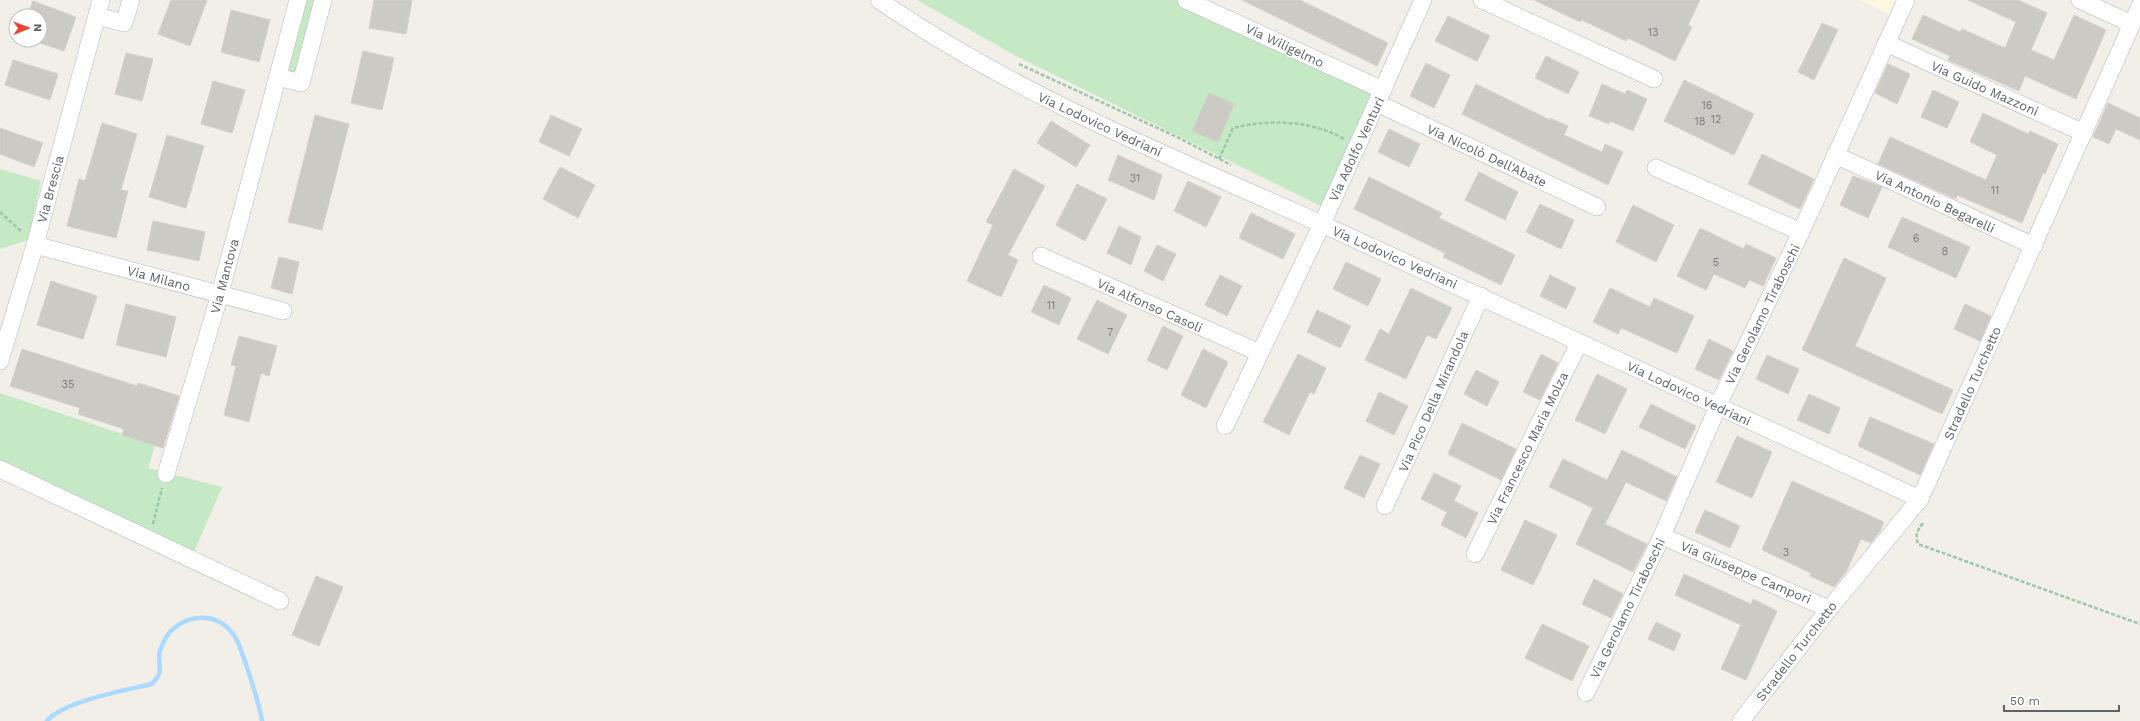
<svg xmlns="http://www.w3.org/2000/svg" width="2140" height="721" font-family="'Work Sans',sans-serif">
<rect width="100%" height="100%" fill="#f1efe8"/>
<path fill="#fef7e0" d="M1858,0H1898L1891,15Z"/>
<g fill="#c5e8c5">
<path d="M298,0H323L301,83L278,77Z"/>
<path d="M917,0H1186L1383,90L1327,209L1016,56Z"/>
<path d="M0,169L41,181L28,240L0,249Z"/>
<path d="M0,393L155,445L148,468L222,487L191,559L0,470Z"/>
</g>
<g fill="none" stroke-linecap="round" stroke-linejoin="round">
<path stroke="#aadaff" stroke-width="4.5" d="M47,721C64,701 126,690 152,684C154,681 158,677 159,674C161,668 159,661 159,655C160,649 165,638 169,633C187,614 216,611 233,634C241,643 260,707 262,721"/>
</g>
<g fill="#cccac5" stroke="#d6d1c6">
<path d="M171,0H207L190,46L158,34Z"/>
<path d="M374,0H412L406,34L369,28Z"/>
<path d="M1242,0H1300L1388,43L1377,66Z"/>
<path d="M1534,0H1700L1688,25L1692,27L1675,61L1628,38L1626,41L1582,20L1580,22Z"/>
<path d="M1968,0H2018L2047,13L2031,50L2054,60L2074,15L2106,30L2076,99L2025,76L2019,91L1948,60L1950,56L1912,39L1923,15L1960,32L1962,29L2005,48L2016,22Z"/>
<path d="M33,1L76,17L64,51L40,43V16H27Z"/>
<path d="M231,10L270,20L259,62L221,52Z"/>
<path d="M1448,16L1490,36L1477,61L1435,41Z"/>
<path d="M1822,23L1838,30L1814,80L1798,72Z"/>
<path d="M363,51L394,58L382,110L351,103Z"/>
<path d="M126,53L153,59L142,101L115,94Z"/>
<path d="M1546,56L1579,72L1568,94L1535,78Z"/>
<path d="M13,60L58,74L50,100L5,85Z"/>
<path d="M1426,63L1450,75L1434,108L1410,96Z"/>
<path d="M1888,64L1910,74L1897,104L1875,93Z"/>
<path d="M1684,80L1754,114L1734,155L1664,121Z"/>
<path d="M213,81L245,90L232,133L201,124Z"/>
<path d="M1476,84L1550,120V118L1568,126L1564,135L1602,152L1605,144L1623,152L1608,185L1462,114Z"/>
<path d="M1602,84L1625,94L1627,90L1647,99L1633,131L1610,121L1609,124L1589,116Z"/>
<path d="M1933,90L1959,102L1947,128L1921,117Z"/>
<path d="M1209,93L1234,104L1218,142L1192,131Z"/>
<path d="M2108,103L2140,118V140L2116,129L2109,144L2093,137Z"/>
<path d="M1983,113L2028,134L2030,131L2058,144L2045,174L2043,173L2022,223L1957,195L1956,199L1878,164L1890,137L1986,180L1997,155L1970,142Z"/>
<path d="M315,115L349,124L322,230L288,222Z"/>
<path d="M551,115L582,129L569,156L539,142Z"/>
<path d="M1051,121L1090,145L1076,167L1037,143Z"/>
<path d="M102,123L137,134L121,190L128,191L116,238L67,226L79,179L85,181Z"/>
<path d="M0,128L43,143L34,167L0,154Z"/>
<path d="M1389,129L1420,144L1409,167L1378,152Z"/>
<path d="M167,135L204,146L186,208L149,197Z"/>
<path d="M1762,154L1814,179L1800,209L1748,184Z"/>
<path d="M1118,155L1162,175L1154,200L1108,180Z"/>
<path d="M560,167L595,185L578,218L543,199Z"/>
<path d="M1014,169L1045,186L1008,255L1018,260L1001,297L967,281L993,225L986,222Z"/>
<path d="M1479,172L1518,192L1505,220L1465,200Z"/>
<path d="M1853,176L1882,187L1868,218L1840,205Z"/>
<path d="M1369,177L1442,213L1439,218L1515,255L1501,285L1443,257L1445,253L1354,209Z"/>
<path d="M1188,181L1221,197L1206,227L1174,211Z"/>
<path d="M1077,184L1107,199L1085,241L1056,225Z"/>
<path d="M1540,204L1574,220L1561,249L1526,232Z"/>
<path d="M1633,205L1674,225L1656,262L1616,242Z"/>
<path d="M1251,213L1295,234L1283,259L1239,238Z"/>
<path d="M1902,217L1970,247L1956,278L1888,247Z"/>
<path d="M153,221L205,232L199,261L147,250Z"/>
<path d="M1119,226L1141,237L1131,265L1107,253Z"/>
<path d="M1700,228L1744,249L1746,244L1776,258L1763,286L1749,280L1745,288L1714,274L1706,290L1677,276Z"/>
<path d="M1157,245L1176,254L1163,281L1144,271Z"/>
<path d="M279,257L299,262L292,294L271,288Z"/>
<path d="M1844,258L1886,278L1855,346L1953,390L1942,414L1802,350Z"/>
<path d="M1346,262L1381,279L1368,306L1333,289Z"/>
<path d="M1220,275L1242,286L1227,316L1205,305Z"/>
<path d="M1550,275L1576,288L1566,309L1540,296Z"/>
<path d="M51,281L97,296L83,339L37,325Z"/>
<path d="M1044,285L1071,298L1059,325L1031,312Z"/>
<path d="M1411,288L1452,308L1436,339L1427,335L1406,379L1365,360L1380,329L1389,334Z"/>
<path d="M1610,288L1650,307L1654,298L1694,316L1677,353L1621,328L1618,334L1593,322Z"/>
<path d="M1097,300L1127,315L1108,354L1077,339Z"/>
<path d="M126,304L176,317L166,357L116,345Z"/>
<path d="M1965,304L1991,316L1980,341L1954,329Z"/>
<path d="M1317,310L1351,326L1340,348L1307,332Z"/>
<path d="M1163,326L1183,336L1167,370L1147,360Z"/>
<path d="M239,336L277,346L269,376L261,373L249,422L224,415L236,366L231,365Z"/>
<path d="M1709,339L1733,351L1719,380L1695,369Z"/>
<path d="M22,349L137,386L138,383L179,396L163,448L122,435L124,429L78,414L80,408L10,386Z"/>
<path d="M1203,349L1228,362L1206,408L1181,395Z"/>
<path d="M1298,354L1326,368L1314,394L1310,392L1289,435L1263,422Z"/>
<path d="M1541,354L1558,363L1540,400L1523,392Z"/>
<path d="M1767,355L1799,369L1788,394L1756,379Z"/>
<path d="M1476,370L1499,382L1487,406L1464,394Z"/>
<path d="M1597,374L1627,389L1605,434L1575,420Z"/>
<path d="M1379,392L1408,406L1394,435L1366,421Z"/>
<path d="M1809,394L1840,408L1829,434L1797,420Z"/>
<path d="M1651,404L1696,426L1685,449L1639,427Z"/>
<path d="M1870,417L1934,444L1920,475L1858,446Z"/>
<path d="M1462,423L1516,449L1501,480L1448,454Z"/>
<path d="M1737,436L1772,452L1752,498L1716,482Z"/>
<path d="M1622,450L1677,477L1666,501L1626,482L1605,524L1647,544L1633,572L1576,544L1593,508L1549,487L1563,459L1607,480Z"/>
<path d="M1360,455L1380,464L1364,498L1344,488Z"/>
<path d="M1434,473L1461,486L1454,501L1478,513L1466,538L1441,525L1447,512L1421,499Z"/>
<path d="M1792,481L1884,522L1880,531L1871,543L1861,539L1846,572L1834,587L1810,576L1811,573L1762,550Z"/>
<path d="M1705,510L1740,526L1730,548L1695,532Z"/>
<path d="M1525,520L1557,535L1533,585L1501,570Z"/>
<path d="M1684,574L1751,604L1753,599L1777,611L1746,680L1721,669L1741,625L1675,595Z"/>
<path d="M316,576L343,587L319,646L292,635Z"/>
<path d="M1594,579L1623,594L1611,618L1582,604Z"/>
<path d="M1656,622L1681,634L1674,651L1648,639Z"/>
<path d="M1542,624L1589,646L1572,681L1525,658Z"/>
</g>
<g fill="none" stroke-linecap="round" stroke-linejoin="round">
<defs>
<g id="minor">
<path d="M879,0C1016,95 1172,157 1324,225C1523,315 1721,408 1920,499"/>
<path d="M1186,0L1383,90"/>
<path d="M1482,0L1654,79"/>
<path d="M2080,0L2132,24"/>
<path d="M97,16L124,23L131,0"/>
<path d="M1886,43L2084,133"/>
<path d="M278,77L301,83L323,0"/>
<path d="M1377,103L1597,207"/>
<path d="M1835,155L2034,246"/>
<path d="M1656,168L1801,232"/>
<path d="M35,245L283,311"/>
<path d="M1041,256L1260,353"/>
<path d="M0,361L35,245L101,0"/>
<path d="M1225,426L1322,224L1423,0"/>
<path d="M0,469L280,601"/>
<path d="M166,474L220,294L298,0"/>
<path d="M1385,506L1481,296"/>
<path d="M1662,536L1829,609"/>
<path d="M1475,554L1579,343"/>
<path d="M1586,693L1662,536L1722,397L1801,232L1906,0"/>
<path d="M1741,721L1829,609L1920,499L2140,6"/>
</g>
</defs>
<use href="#minor" stroke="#b5b8bc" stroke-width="18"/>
<g stroke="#9cc7a9" stroke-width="2.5" stroke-dasharray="4 2" stroke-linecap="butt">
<path d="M1019,64L1179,138L1231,165"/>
<path d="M1219,159L1233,128C1268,119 1312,120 1344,139"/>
<path d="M0,212L22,232"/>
<path d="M1923,523C1917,531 1915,534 1918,544L2140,624"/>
<path d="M153,524L162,488"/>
</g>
<use href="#minor" stroke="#fff" stroke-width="17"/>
</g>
<g text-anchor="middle" stroke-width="3" stroke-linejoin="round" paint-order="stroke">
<g font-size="11" fill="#7a7d7f">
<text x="1653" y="36">13</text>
<text x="1707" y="109">16</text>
<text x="1716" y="123">12</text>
<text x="1700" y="125">18</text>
<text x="1135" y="182">31</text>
<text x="1995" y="194">11</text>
<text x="1916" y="242">6</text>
<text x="1945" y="255">8</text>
<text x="1716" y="266">5</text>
<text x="1051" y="309">11</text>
<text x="1110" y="336">7</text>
<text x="68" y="388">35</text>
<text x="1786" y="556">3</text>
</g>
<g font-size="13" fill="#5f6368" stroke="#fff">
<text transform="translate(1285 45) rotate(25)" y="5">Via Wiligelmo</text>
<text transform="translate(1985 88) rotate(24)" y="5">Via Guido Mazzoni</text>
<text transform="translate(1100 124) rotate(25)" y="5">Via Lodovico Vedriani</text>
<text transform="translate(1356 149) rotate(-65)" y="5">Via Adolfo Venturi</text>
<text transform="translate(1487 155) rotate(25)" y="5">Via Nicolò Dell'Abate</text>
<text transform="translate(50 189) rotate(-75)" y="5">Via Brescia</text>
<text transform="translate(1935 201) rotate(25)" y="5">Via Antonio Begarelli</text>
<text transform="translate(1395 257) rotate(24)" y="5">Via Lodovico Vedriani</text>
<text transform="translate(224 276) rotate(-75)" y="5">Via Mantova</text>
<text transform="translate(159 278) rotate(15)" y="5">Via Milano</text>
<text transform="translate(1150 305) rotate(24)" y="5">Via Alfonso Casoli</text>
<text transform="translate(1762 314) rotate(-64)" y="5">Via Gerolamo Tiraboschi</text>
<text transform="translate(1972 383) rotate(-66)" y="5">Stradello Turchetto</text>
<text transform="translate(1689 393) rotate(25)" y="5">Via Lodovico Vedriani</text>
<text transform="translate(1433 401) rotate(-66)" y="5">Via Pico Della Mirandola</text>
<text transform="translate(1527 448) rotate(-64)" y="5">Via Francesco Maria Molza</text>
<text transform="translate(1746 572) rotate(23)" y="5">Via Giuseppe Campori</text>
<text transform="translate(1627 608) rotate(-64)" y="5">Via Gerolamo Tiraboschi</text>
<text transform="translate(1796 651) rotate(-52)" y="5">Stradello Turchetto</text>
</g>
</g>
<g transform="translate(28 28) rotate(89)"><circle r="19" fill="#ffffff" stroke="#bfc1c3"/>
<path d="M0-3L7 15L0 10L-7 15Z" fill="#ea4335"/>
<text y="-6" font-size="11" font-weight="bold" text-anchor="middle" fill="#5f6368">N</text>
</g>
<path d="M2004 705v6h115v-6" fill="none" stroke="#5f6368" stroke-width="2"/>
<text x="2010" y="705" font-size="12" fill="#5f6368" stroke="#ffffff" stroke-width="3" paint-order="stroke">50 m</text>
</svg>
